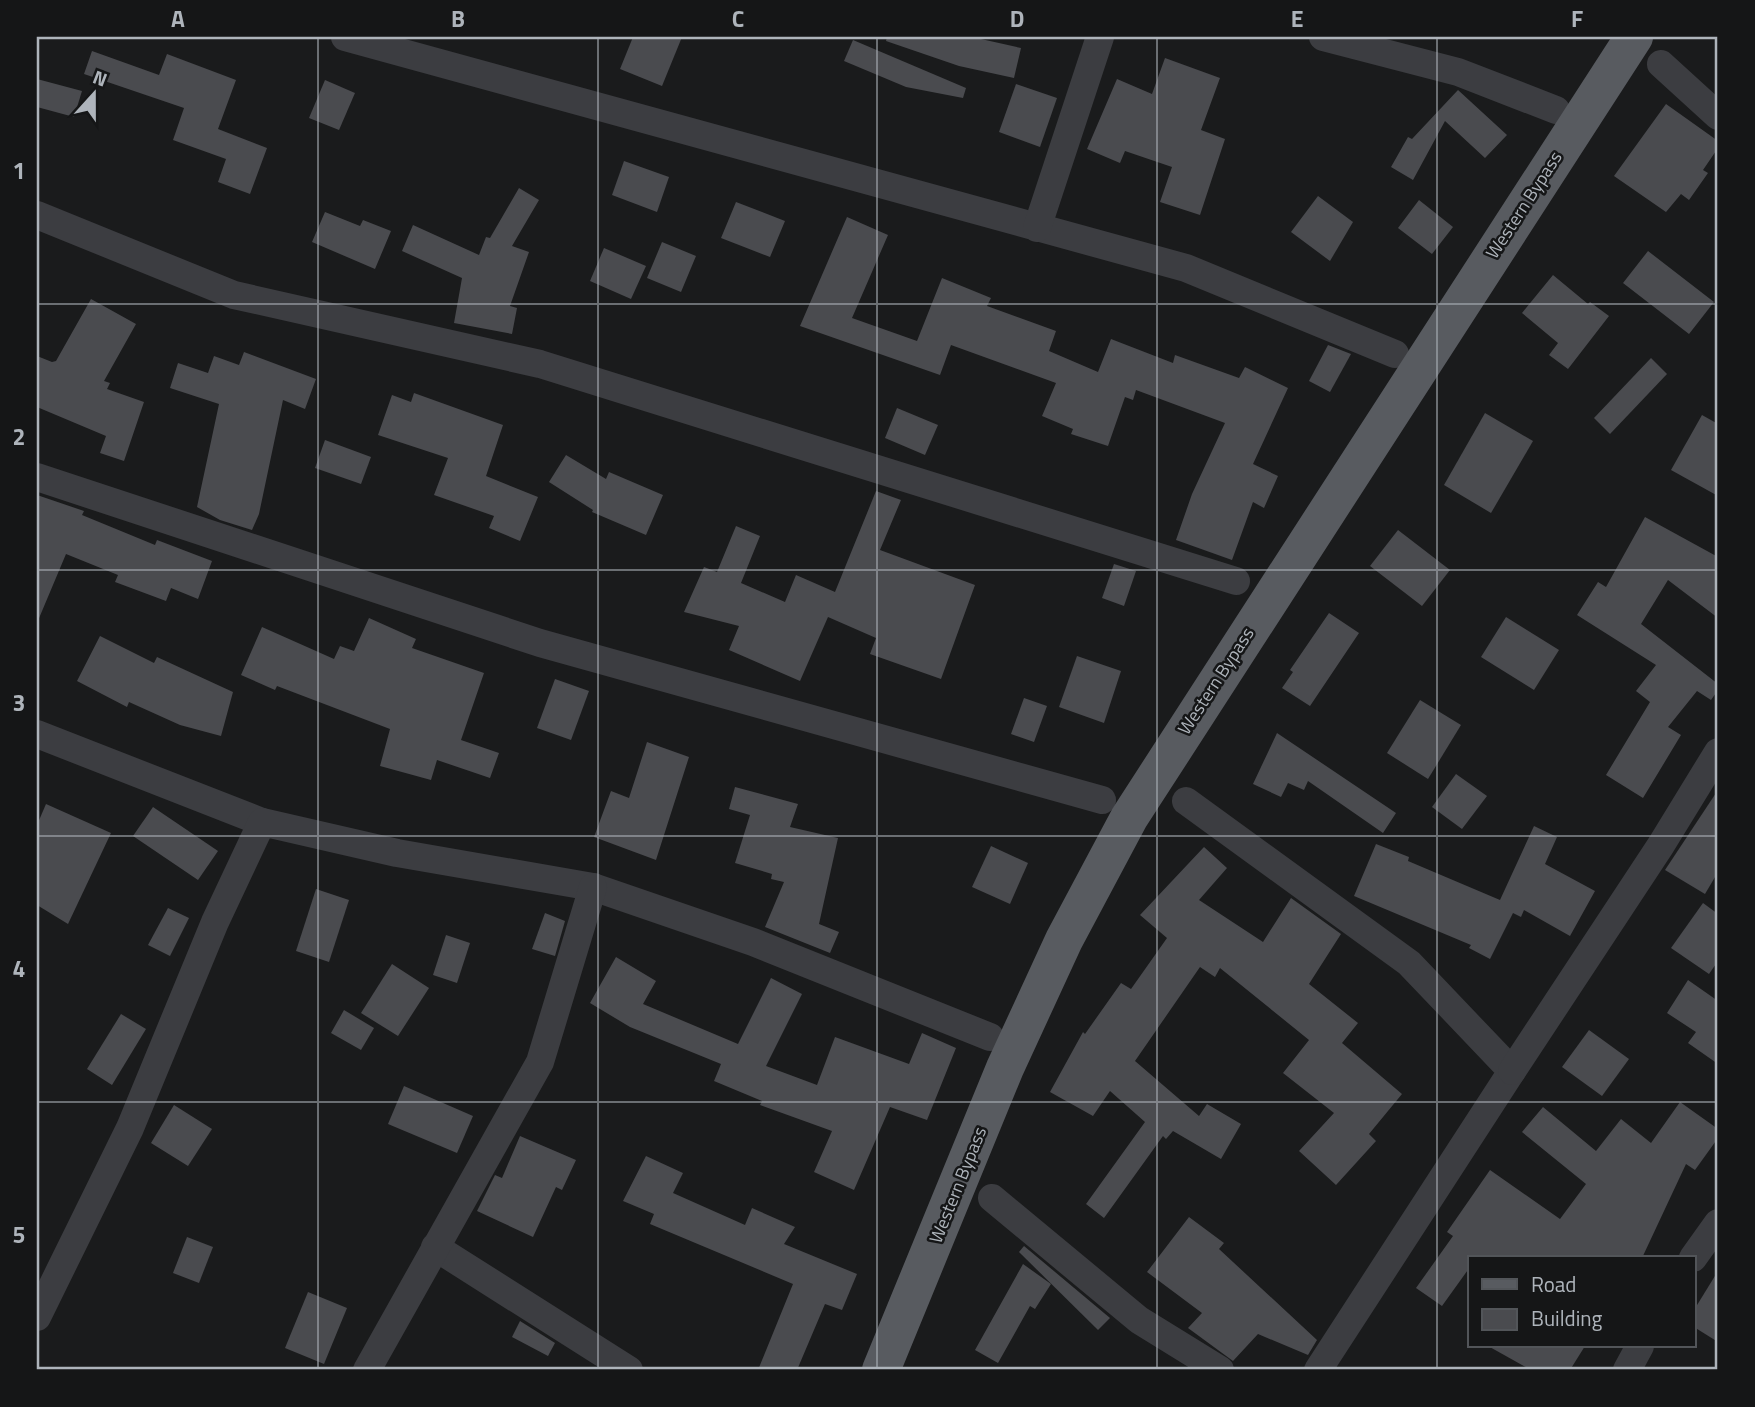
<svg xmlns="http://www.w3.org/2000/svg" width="1755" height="1407" font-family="'Titillium Web',sans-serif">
<rect width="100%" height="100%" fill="#1a1b1c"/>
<g fill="#4a4b4f">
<path d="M633,37H682L662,86L620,69Z"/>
<path d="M887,37H972L1021,48L1014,78L959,66L886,41Z"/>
<path d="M853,40L966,88L963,98L906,87L844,61Z"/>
<path d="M92,51L159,75L167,54L236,80L218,129L267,148L250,194L218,182L226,159L173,140L184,108L84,74Z"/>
<path d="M1165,58L1220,78L1201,130L1225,139L1200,215L1160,202L1172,167L1125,151L1120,163L1087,149L1117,79L1152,94Z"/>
<path d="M37,79L82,91L74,117L37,107Z"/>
<path d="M325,80L355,93L339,130L309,118Z"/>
<path d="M1016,84L1057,98L1040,147L999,132Z"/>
<path d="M1458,90L1507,135L1485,158L1445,121L1413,180L1391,167L1408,137L1412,139Z"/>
<path d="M1666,104L1718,141V148L1703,170L1708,173L1689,200L1681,194L1666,212L1614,176Z"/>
<path d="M624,161L669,177L657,212L612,195Z"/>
<path d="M519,188L539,200L512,246L529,252L510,306L517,308L512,334L454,323L462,278L402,251L413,225L479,255L486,237L490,238Z"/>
<path d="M1318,196L1353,222L1330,261L1291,232Z"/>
<path d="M1419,200L1453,227L1432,254L1398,228Z"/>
<path d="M736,202L785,221L770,257L721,238Z"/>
<path d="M325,212L360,226L363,220L391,231L375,269L312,242Z"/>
<path d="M847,217L888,235L852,318L917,341L942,278L991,298L987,306L1056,331L1049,351L1098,372L1111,339L1173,363L1175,355L1239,378L1245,367L1288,388L1253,464L1278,476L1264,508L1253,502L1232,560L1176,540L1192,494L1225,423L1136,390L1133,400L1125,397L1108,446L1071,434L1073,429L1042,416L1056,383L951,345L940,375L800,326Z"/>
<path d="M662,242L696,256L681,292L647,278Z"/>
<path d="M604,248L646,266L631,299L590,281Z"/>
<path d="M1648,251L1714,302L1689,334L1623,283Z"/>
<path d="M1553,275L1588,304L1590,302L1609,316L1568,369L1549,355L1558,343L1522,313Z"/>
<path d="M91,299L136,324L104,381L110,383L107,389L144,402L124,461L100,453L106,436L37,407V356L52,362L56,361Z"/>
<path d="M1328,345L1351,354L1330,392L1309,381Z"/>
<path d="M244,352L316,379L305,409L283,400L259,514L252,530L220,520L197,507L219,404L170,388L178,363L208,373L214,356L239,365Z"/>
<path d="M1651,358L1667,374L1610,434L1594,418Z"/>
<path d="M414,393L503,425L486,476L538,497L520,541L489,528L494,516L434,495L448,458L378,435L392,395L411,402Z"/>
<path d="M897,408L938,425L925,455L885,438Z"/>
<path d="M1485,413L1533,441L1491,513L1444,485Z"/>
<path d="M1702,415L1718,424V496L1671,470Z"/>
<path d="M325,440L371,457L361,484L315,468Z"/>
<path d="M566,455L606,479L609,472L663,495L646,535L592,512L593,510L549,482Z"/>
<path d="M876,491L901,500L880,550L975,585L941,679L870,654L876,638L828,617L800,681L729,650L739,626L684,612L704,567L717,572L736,526L760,536L741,583L785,602L796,575L835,592Z"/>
<path d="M37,495L84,511L82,515L155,545L157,540L212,561L198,599L171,588L166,601L115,582L118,575L66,554L37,623Z"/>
<path d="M1645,517L1718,557V618L1668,580L1641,624L1718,684V690L1711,700L1697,691L1668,727L1681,735L1643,798L1606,775L1650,702L1636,691L1656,665L1577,615L1598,582L1606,587Z"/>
<path d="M1398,530L1450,570L1422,606L1370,566Z"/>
<path d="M1114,564L1136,571L1124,606L1102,598Z"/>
<path d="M1329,613L1359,633L1310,706L1282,688L1293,672L1290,670Z"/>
<path d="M1506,617L1559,650L1534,690L1481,657Z"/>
<path d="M369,618L416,639L412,648L484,673L461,740L499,753L490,778L437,760L431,780L380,766L390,729L277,686L275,690L241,675L262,627L334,659L340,646L354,651Z"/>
<path d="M100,636L154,663L157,657L233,692L221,736L180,725L129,702L127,707L77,681Z"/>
<path d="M1077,656L1121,671L1104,723L1059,707Z"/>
<path d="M555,679L589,691L571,740L537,728Z"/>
<path d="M1024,698L1047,706L1034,742L1011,734Z"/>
<path d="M1420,700L1461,725L1428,779L1387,753Z"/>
<path d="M1277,733L1396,813L1383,833L1308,781L1304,790L1288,783L1281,797L1253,784Z"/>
<path d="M647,742L689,757L656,860L594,837L611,791L629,798Z"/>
<path d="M1456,774L1487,796L1462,829L1432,807Z"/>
<path d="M735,787L798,804L790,827L838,838L819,924L839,932L830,953L765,927L784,882L771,879L772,874L735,863L750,815L729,809Z"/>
<path d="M1718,790V872L1705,894L1665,870Z"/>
<path d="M46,804L111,833L68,924L37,905V825Z"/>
<path d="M153,807L218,851L198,880L133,836Z"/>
<path d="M1534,826L1557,837L1545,864L1595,891L1570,936L1524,910L1521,917L1513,913L1490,959L1469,948L1471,945L1354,896L1376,844L1409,857L1408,861L1500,900Z"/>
<path d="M991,846L1028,863L1010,904L972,887Z"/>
<path d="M1204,847L1227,868L1199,900L1263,942L1291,898L1341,934L1309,984L1358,1023L1342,1043L1402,1094L1369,1134L1376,1141L1336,1185L1299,1151L1334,1113L1283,1073L1309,1040L1220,968L1215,977L1200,967L1135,1061L1199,1116L1207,1104L1241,1124L1221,1159L1173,1131L1166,1139L1163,1136L1104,1218L1086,1204L1145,1122L1110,1091L1093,1116L1050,1092L1083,1032L1085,1034L1121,983L1131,989L1167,938L1140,915Z"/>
<path d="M316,889L349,900L329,962L296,951Z"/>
<path d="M1703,903L1718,914V961L1709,974L1671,948Z"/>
<path d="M168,908L189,918L170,956L148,945Z"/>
<path d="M545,913L565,921L555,956L532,949Z"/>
<path d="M446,935L470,943L457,983L433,975Z"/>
<path d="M616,957L656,981L643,1004L738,1044L771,978L802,994L766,1066L817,1085L835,1037L909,1064L922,1033L956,1048L927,1120L890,1107L854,1190L814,1172L832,1131L760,1105L762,1101L714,1081L721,1064L630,1027L590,1003Z"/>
<path d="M392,964L429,988L398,1036L361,1013Z"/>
<path d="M1688,980L1718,1001V1064L1688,1043L1696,1032L1667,1013Z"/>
<path d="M344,1010L374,1028L361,1050L331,1033Z"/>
<path d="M121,1014L146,1029L112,1085L87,1069Z"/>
<path d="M1589,1030L1629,1059L1602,1096L1562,1067Z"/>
<path d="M404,1086L473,1116L457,1153L388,1124Z"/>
<path d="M1680,1102L1718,1129V1138L1695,1170L1686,1164L1642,1258H1470V1267L1442,1306L1416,1288L1453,1236L1447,1232L1490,1170L1560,1219L1586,1184L1522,1132L1543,1107L1596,1151L1621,1119L1651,1143Z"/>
<path d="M174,1105L212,1129L188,1166L151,1143Z"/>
<path d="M520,1136L576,1160L562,1190L556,1187L533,1237L477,1211L495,1175L502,1178Z"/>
<path d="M646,1156L683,1173L673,1193L745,1225L752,1208L795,1227L784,1244L857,1274L842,1310L825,1304L797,1370H758L793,1284L650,1224L654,1214L623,1201Z"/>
<path d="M1189,1217L1224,1243L1219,1249L1317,1340L1308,1355L1258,1334L1233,1361L1188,1328L1202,1313L1147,1272Z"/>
<path d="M187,1237L213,1247L199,1283L173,1273Z"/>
<path d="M1024,1246L1110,1318L1098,1330L1019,1252Z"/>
<path d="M1023,1264L1051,1284L1035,1309L1030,1306L998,1363L975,1350Z"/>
<path d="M1718,1271V1342L1694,1327V1310Z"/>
<path d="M308,1292L347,1308L324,1364L285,1348Z"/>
<path d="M520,1321L555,1343L548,1356L512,1337Z"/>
<path d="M1488,1346H1585L1570,1370H1531Z"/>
</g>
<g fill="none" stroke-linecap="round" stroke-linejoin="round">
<g stroke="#3c3d41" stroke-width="28">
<path d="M345,37L1186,268L1395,354"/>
<path d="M1323,37L1458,72L1556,110"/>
<path d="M1661,64L1718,116"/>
<path d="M37,215L234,295L540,364L1236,581"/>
<path d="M1037,228L1100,37"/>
<path d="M37,477L540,643L1102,800"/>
<path d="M37,734L262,822"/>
<path d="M1186,801L1409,963L1512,1071L1318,1370"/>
<path d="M1512,1071L1661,845L1718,752"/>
<path d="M992,1198L1139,1320L1220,1370"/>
<path d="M435,1247L629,1370"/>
<path d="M1693,1258L1718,1223"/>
<path d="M37,1317L130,1128L215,922L262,822L397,853L593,887L753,942L990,1037"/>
<path d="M367,1370L540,1062L593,887"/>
<path d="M1627,1370L1640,1346"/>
</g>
<path stroke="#585b60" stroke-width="38" d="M881,1370L1005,1068L1064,940L1129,818L1634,37"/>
</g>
<path fill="none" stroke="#aeb4bb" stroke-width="2" stroke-opacity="0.55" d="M318,37V1370M598,37V1370M877,37V1370M1157,37V1370M1437,37V1370M37,304H1718M37,570H1718M37,836H1718M37,1102H1718"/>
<g text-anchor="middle" stroke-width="5" stroke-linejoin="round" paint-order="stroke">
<g font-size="18" fill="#aeb4bb" stroke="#151617">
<text transform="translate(1524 205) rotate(-57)" y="6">Western Bypass</text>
<text transform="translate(1216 681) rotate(-57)" y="6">Western Bypass</text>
<text transform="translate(958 1185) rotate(-68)" y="6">Western Bypass</text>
</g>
</g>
<rect width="1755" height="1407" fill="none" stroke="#151617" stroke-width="77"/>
<rect x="1468" y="1256" width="228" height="91" fill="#151617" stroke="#525559" stroke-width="2"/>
<rect x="1482" y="1279" width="35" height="10" fill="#585b60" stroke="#525559" stroke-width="2"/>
<text x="1531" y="1292" font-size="21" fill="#aeb4bb">Road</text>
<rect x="1482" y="1309" width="35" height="21" fill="#4a4b4f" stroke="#525559" stroke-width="2"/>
<text x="1531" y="1326" font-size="21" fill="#aeb4bb">Building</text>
<g transform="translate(94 94) rotate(21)" stroke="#151617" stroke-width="5" paint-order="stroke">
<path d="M0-5L12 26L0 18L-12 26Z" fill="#aeb4bb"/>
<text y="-10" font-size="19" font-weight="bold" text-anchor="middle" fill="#aeb4bb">N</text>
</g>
<rect x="38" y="38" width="1678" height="1330" fill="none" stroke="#aeb4bb" stroke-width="2.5"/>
<g font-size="23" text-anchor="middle" font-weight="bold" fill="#aeb4bb">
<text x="178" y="27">A</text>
<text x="458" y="27">B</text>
<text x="738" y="27">C</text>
<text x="1017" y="27">D</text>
<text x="1297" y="27">E</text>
<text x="1577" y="27">F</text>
<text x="19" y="179">1</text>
<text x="19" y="445">2</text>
<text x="19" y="711">3</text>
<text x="19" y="977">4</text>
<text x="19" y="1243">5</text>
</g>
</svg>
